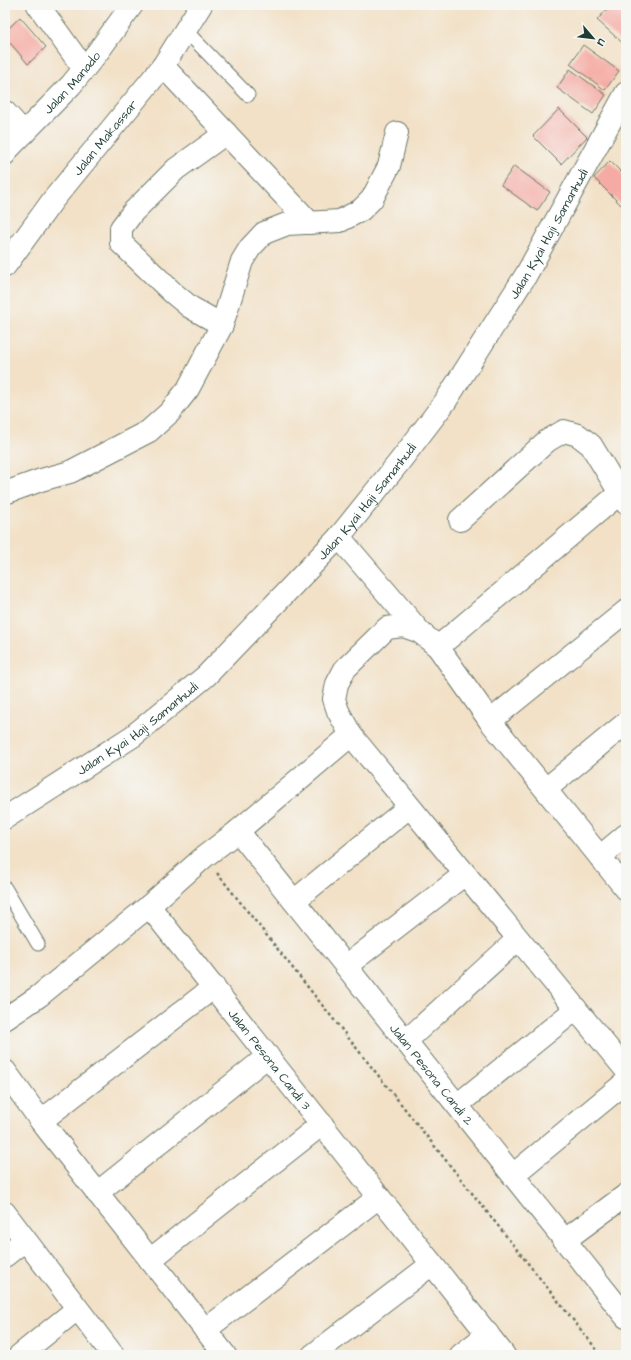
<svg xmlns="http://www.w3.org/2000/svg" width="631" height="1360" font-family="'Architects Daughter',sans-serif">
<rect width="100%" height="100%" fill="#f6f6f2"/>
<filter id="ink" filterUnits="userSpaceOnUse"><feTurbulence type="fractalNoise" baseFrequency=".025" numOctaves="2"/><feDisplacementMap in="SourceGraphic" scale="8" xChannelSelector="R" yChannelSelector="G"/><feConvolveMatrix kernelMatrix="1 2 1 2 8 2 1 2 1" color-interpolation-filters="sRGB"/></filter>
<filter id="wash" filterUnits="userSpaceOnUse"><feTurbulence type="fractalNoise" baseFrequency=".012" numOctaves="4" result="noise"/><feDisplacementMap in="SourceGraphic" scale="16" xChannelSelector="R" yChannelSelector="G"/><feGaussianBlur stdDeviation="0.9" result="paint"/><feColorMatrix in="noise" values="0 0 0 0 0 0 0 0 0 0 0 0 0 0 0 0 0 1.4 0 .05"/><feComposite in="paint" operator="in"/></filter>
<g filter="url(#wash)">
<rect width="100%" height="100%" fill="#f2e1c7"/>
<g id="blocks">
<g fill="#f5aaa3">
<path d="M611,5H615L626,15V46L597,20Z"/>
<path d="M20,17L46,47L28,64L5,37V32Z"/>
<path d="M583,45L619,71L605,90L570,64Z"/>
<path d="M570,69L606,95L593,114L557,88Z"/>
<path d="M559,109L587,137L561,164L533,136Z"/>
<path d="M610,161L626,177L625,209L594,178Z"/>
<path d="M514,166L550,192L537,211L501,185Z"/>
</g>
</g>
</g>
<g filter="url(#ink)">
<use href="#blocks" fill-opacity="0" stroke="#697667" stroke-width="1"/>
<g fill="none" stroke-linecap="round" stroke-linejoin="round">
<defs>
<g id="lane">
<path d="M185,30L248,95"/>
<path d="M5,888L38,944"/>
</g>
<g id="street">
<path d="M38,5L84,69"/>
<path d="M163,66L310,223"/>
<path d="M5,112L24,133"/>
<path id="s1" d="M5,154L9,148L71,85L97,53L132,5"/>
<path id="s2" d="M5,266L53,200L163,66L201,5"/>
<path d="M222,325L190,307L172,292L121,243V228L133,212L176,169L226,133"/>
<path d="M5,493L41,480L70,472L149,431L170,412L188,389L222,325L242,261L250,248L264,233L287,224L340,221L361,210L372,199L389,166L397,133"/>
<path d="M460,520L547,441L564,431L578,435L591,445L626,503"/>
<path d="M339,537L420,632"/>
<path d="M438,647L620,493"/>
<path d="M490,721L626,611"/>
<path d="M546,789L626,723"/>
<path id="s3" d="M238,831L626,1317"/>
<path d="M600,857L626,835"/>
<path d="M626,889L490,721L438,647L420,632L403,626L387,628L345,669L337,684L334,699L338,711L351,735L626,1070"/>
<path d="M294,901L409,807"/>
<path id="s4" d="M149,906L504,1355"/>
<path d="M346,966L465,874"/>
<path d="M5,1019L39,996L149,906L204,857L238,831L351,735"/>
<path d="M406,1041L518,939"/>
<path d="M5,1071L41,1121L225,1355"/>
<path d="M457,1105L576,1009"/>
<path d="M41,1121L214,987"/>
<path d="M513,1175L626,1082"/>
<path d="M97,1193L268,1056"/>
<path d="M5,1213L113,1355"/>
<path d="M565,1240L626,1195"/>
<path d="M5,1256L25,1240"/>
<path d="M150,1260L322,1124"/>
<path d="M205,1330L379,1197"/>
<path d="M20,1355L77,1309"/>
<path d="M313,1355L432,1264"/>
<path d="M461,1355L488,1334"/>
</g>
<g id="secondary">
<path id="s5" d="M5,818L133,736L206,676L339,537L400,461L445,402L526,275L626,93"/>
</g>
</defs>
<use href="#lane" stroke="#697667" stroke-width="15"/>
<use href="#street" stroke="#697667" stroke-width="24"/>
<use href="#secondary" stroke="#697667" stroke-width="24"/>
<path stroke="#697667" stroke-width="2.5" stroke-dasharray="3 3" stroke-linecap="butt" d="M217,873L601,1355"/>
<use href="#lane" stroke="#fff" stroke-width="13"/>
<use href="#street" stroke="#fff" stroke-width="22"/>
<use href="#secondary" stroke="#fff" stroke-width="22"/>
</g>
</g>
<g text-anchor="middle" stroke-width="4" stroke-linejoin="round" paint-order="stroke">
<g font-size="13" fill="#1f3d34" stroke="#f6f6f2">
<text dy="5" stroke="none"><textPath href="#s1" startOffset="98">Jalan Manado</textPath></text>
<text dy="5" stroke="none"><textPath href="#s2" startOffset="163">Jalan Makassar</textPath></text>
<text dy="5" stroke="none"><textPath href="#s5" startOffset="808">Jalan Kyai Haji Samanhudi</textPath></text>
<text dy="5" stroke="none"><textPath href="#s5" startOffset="484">Jalan Kyai Haji Samanhudi</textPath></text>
<text dy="5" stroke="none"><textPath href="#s5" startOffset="160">Jalan Kyai Haji Samanhudi</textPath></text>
<text dy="5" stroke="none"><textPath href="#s4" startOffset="195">Jalan Pesona Candi 3</textPath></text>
<text dy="5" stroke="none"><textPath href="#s3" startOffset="311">Jalan Pesona Candi 2</textPath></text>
</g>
</g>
<rect width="631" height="1360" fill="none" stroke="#f6f6f2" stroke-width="20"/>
<g transform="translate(593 38) rotate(118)" stroke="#f6f6f2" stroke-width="3" paint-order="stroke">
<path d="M0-3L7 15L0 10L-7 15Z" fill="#1f3d34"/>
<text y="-6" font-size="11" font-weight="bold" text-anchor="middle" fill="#1f3d34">U</text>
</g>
</svg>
